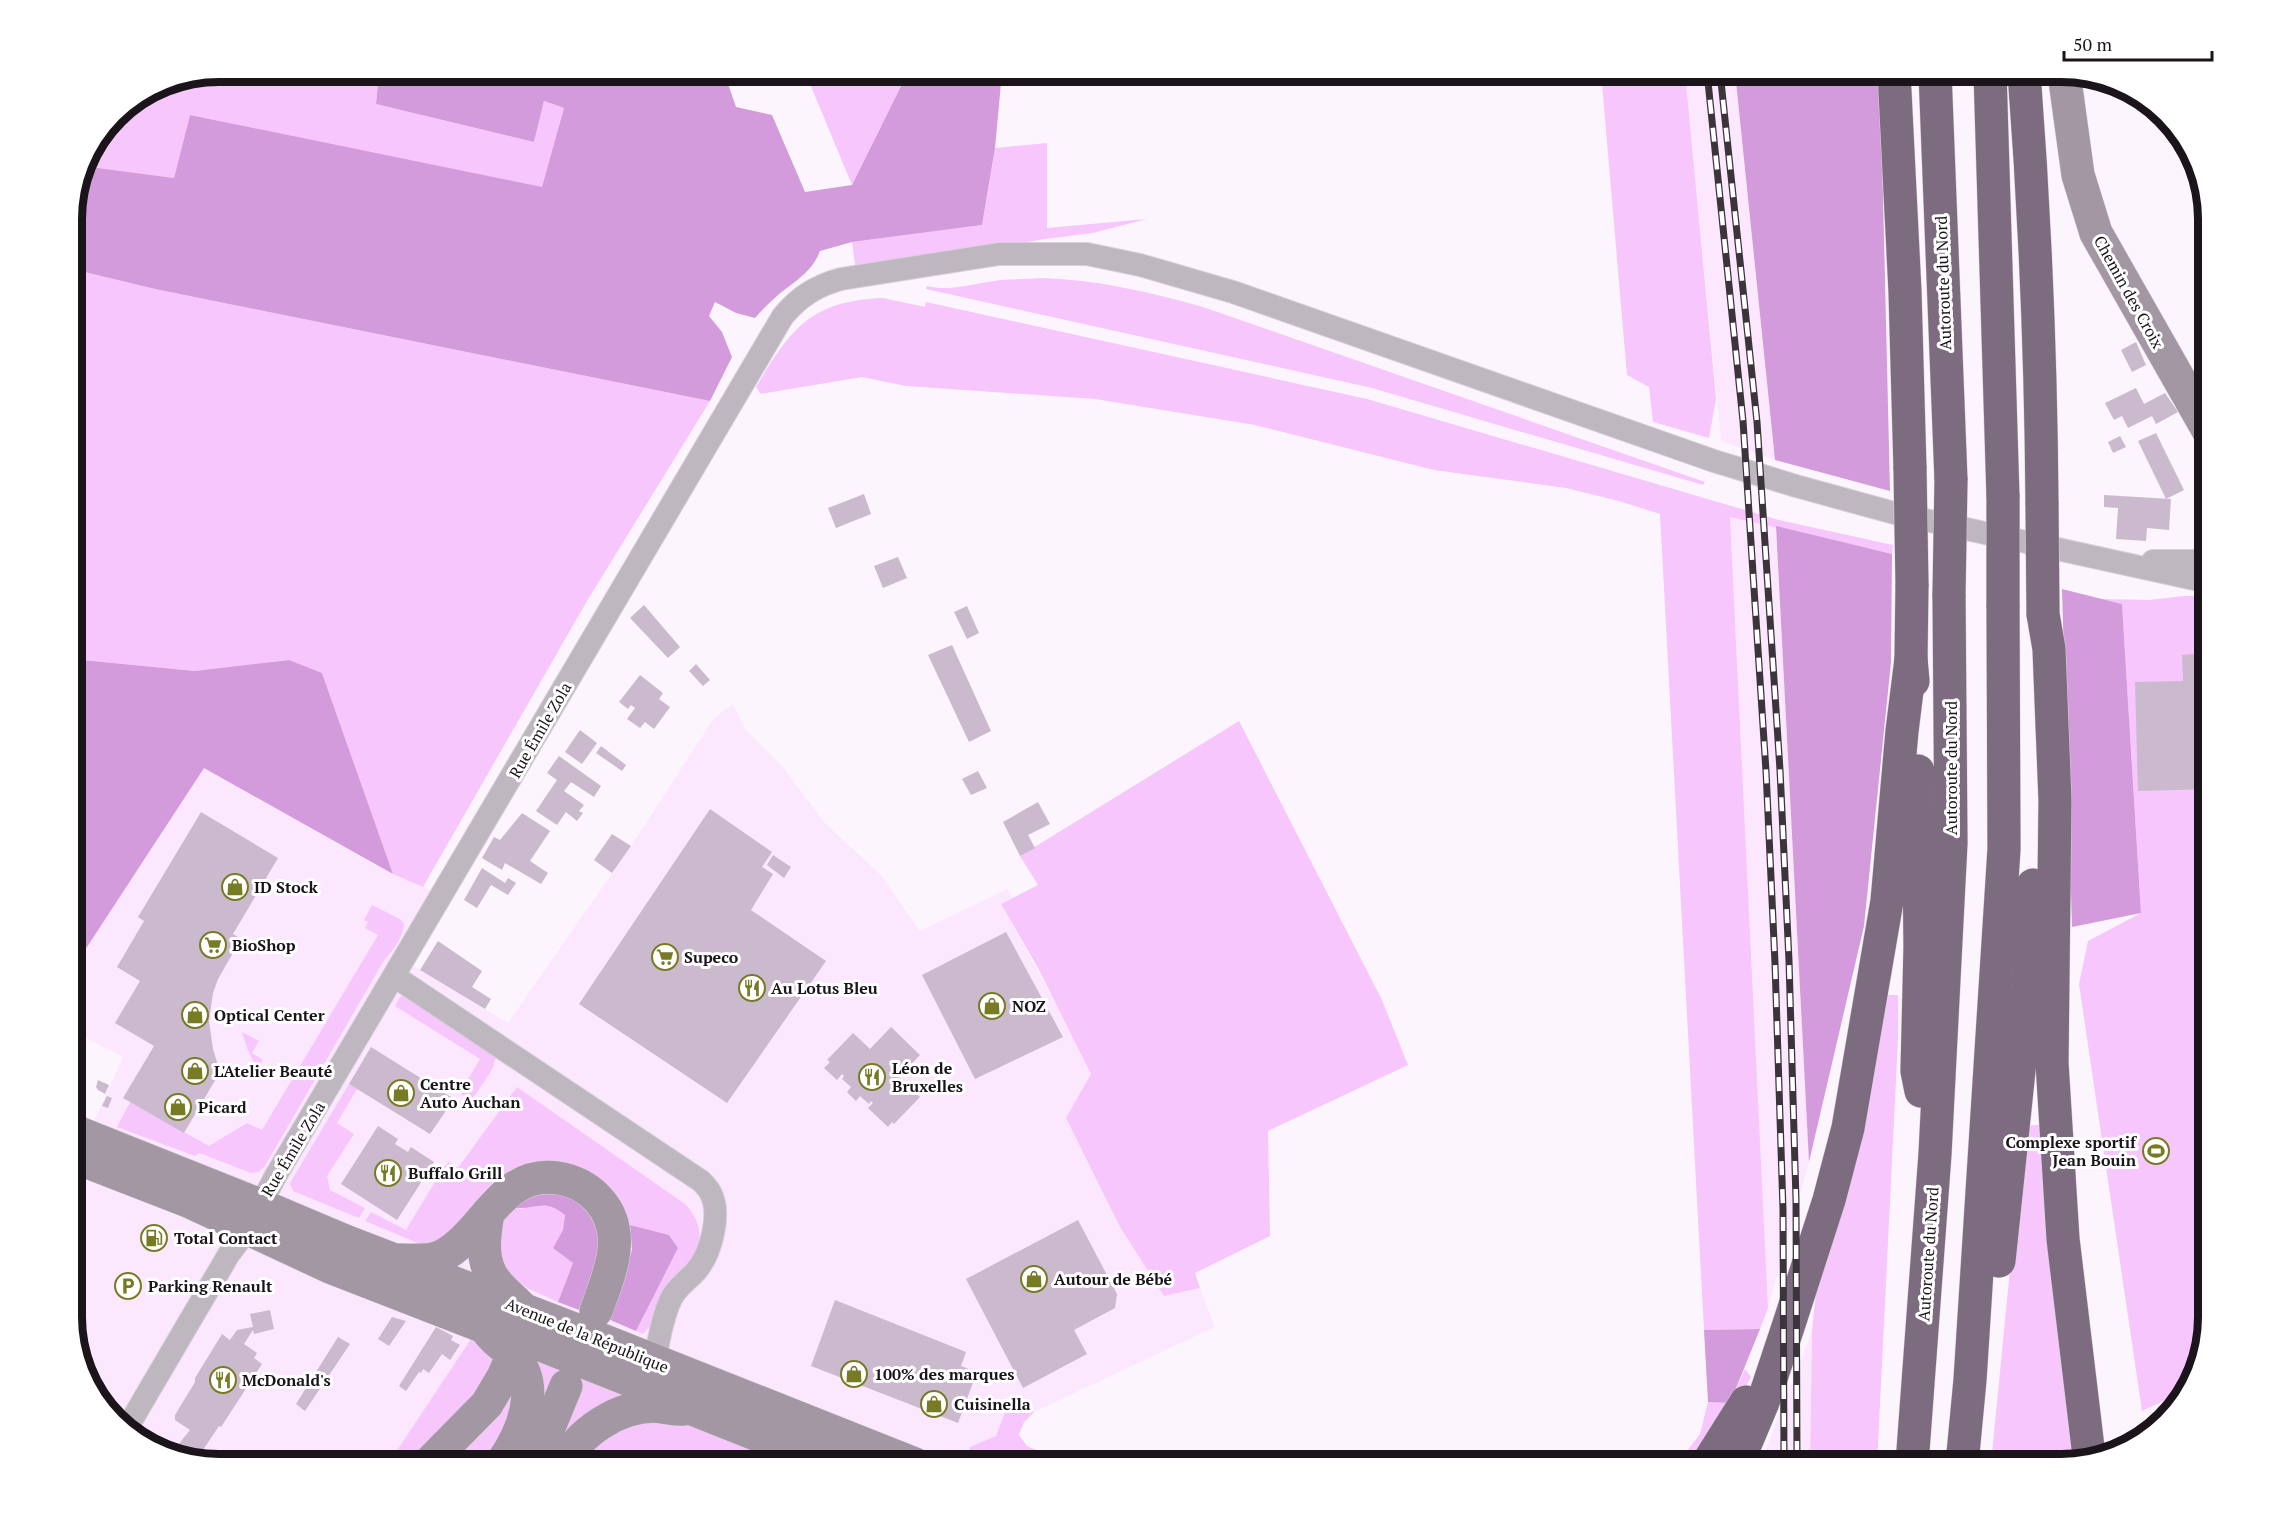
<svg xmlns="http://www.w3.org/2000/svg" width="2280" height="1536" font-family="'PT Serif',serif">
<rect width="100%" height="100%" fill="#fdf5fe"/>
<g fill="#fce8fe">
<path d="M1685,72H1735L1775,460L1721,441Z"/>
<path d="M1730,516L1776,526L1809,1162L1768,1308Z"/>
<path d="M733,704L745,729L782,766L824,822L881,875L920,931L1007,889L1012,898L1001,904L1093,1073L1066,1118L1120,1227L1164,1296L1200,1288L1215,1327L1034,1412L1024,1422L1007,1464H220L137,1439L92,1390L72,1326V1170L123,1057L72,1031V970L204,767L393,874L442,895L403,960L508,1023L631,846L714,718Z"/>
<path d="M1812,1331L1810,1464H1764V1454Z"/>
</g>
<g fill="#f6c6fc">
<path d="M220,72H379L376,104L534,142L544,101L564,108L542,188L190,115L174,178L83,166L115,115L163,83Z"/>
<path d="M805,72H908L852,185Z"/>
<path d="M1601,72H1685L1716,399L1709,438L1653,422L1649,387L1627,375Z"/>
<path d="M1047,143V228L1147,219L1093,233L1045,239L856,271L852,242L982,225L995,148Z"/>
<path d="M72,269L155,289L710,401L587,601L423,887L393,874L322,673L288,660L195,671L82,660L72,657Z"/>
<path d="M1043,278C1098,280 1150,292 1203,307L1705,482L1703,485L1372,388L926,289L927,286C951,292 976,283 1001,280C1015,279 1029,279 1043,278Z"/>
<path d="M883,298L925,307L926,302L1367,399L1779,520L1893,545L1892,554L1730,517L1768,1308L1760,1329L1704,1330L1660,514L1619,501L1566,488L1434,470L1255,425L1095,399L906,386L862,377L761,394L756,387C791,329 810,301 883,298Z"/>
<path d="M2184,596H2208V1317L2185,1391L2142,1411L2079,984L2088,941L2141,913L2122,604L2102,599L2149,600Z"/>
<path d="M1239,721L1382,1000L1408,1065L1268,1131L1270,1236L1195,1273L1200,1288L1164,1296L1120,1227L1066,1118L1091,1074L1038,968L1001,904L1038,885L1020,856Z"/>
<path d="M372,905L400,919L404,924C403,939 392,951 383,962L265,1166L258,1172L251,1173L199,1153L195,1156L117,1127L130,1102L209,1146L247,1123L262,1130L378,935L365,928L368,922L364,920Z"/>
<path d="M1884,995H1898V1039L1877,1464H1810L1812,1331L1817,1282Z"/>
<path d="M400,996L412,999L496,1058L492,1070L471,1101L460,1093L480,1059L395,1006Z"/>
<path d="M242,1032L259,1041L252,1053L263,1060L257,1069L247,1048Z"/>
<path d="M349,1084L357,1089L337,1123L354,1134L327,1176L330,1190L365,1208L359,1218L293,1191L290,1183Z"/>
<path d="M517,1087L685,1204C698,1218 701,1229 699,1248L651,1325L643,1334L636,1331L678,1248L669,1235L630,1225L625,1213L518,1169L496,1179L481,1195L461,1228L430,1248L365,1221L371,1212L406,1230L444,1167L449,1162L458,1168Z"/>
<path d="M2047,1124C2047,1236 2057,1349 2074,1460L2061,1464H1991L2024,1126Z"/>
<path d="M534,1204L556,1207L565,1215L563,1230L553,1248L573,1263L558,1302L529,1289L501,1272L496,1227L511,1207L522,1209Z"/>
<path d="M471,1339L488,1347L502,1358L497,1373L416,1464H388Z"/>
<path d="M526,1354L561,1368L546,1410Z"/>
<path d="M1745,1369L1751,1377L1733,1410L1697,1464H1677L1700,1434L1708,1402L1730,1403Z"/>
<path d="M584,1377L636,1397L555,1451Z"/>
<path d="M510,1379L520,1392L491,1464H440Z"/>
<path d="M1010,1399L1034,1412L1024,1422L1019,1435L1027,1446L1068,1464H977L970,1461V1447L996,1436Z"/>
<path d="M648,1419L686,1424L786,1464H581L598,1438Z"/>
</g>
<g fill="#d39bdb">
<path d="M379,72H724L736,107L772,115L805,192L852,185L908,72H1002L995,148L982,225L852,242L820,251C812,272 795,281 778,295C770,302 762,310 755,318L736,313L715,302L709,316L722,332L732,357L710,401L155,289L72,269V210L83,166L174,178L190,115L542,187L564,108L544,101L534,142L376,104Z"/>
<path d="M1735,72H1878L1881,111L1890,491L1775,460Z"/>
<path d="M1776,526L1892,554L1891,662L1864,926L1809,1162Z"/>
<path d="M2062,589L2122,604L2141,913L2072,927Z"/>
<path d="M72,657L82,660L195,671L289,660L322,673L393,874L204,768L72,970Z"/>
<path d="M547,1191L574,1198L595,1216L602,1243L582,1311L558,1302L573,1263L553,1248L563,1230L565,1215C543,1196 533,1212 511,1207L521,1197Z"/>
<path d="M630,1225L669,1235L678,1248L636,1331L608,1319L632,1250Z"/>
<path d="M1760,1329L1730,1403L1708,1402L1704,1330Z"/>
</g>
<g fill="#cbb9cd">
<path d="M2136,342L2146,365L2132,372L2121,350Z"/>
<path d="M2136,388L2144,404L2165,393L2178,412L2156,424L2152,416L2128,428L2122,416L2114,420L2105,403Z"/>
<path d="M2156,433L2184,490L2166,499L2138,441Z"/>
<path d="M2120,436L2126,447L2113,453L2108,442Z"/>
<path d="M864,494L871,514L836,528L828,508Z"/>
<path d="M2104,495L2171,499L2169,530L2147,528L2146,541L2116,539L2118,508L2104,507Z"/>
<path d="M898,557L907,578L883,588L874,566Z"/>
<path d="M644,605L680,647L668,658L630,618Z"/>
<path d="M967,606L979,633L967,639L954,612Z"/>
<path d="M952,645L991,731L969,742L928,655Z"/>
<path d="M2208,653V789L2138,791L2135,682L2183,681L2182,655Z"/>
<path d="M696,664L710,680L703,686L689,671Z"/>
<path d="M640,675L663,693L659,699L670,707L654,729L645,722L640,728L627,719L635,708L631,705L628,709L619,702Z"/>
<path d="M580,730L597,743L582,764L565,752Z"/>
<path d="M601,746L626,765L622,771L596,753Z"/>
<path d="M559,756L601,786L594,797L571,782L564,791L584,805L579,811L583,813L577,821L566,812L557,825L536,811L557,780L547,773Z"/>
<path d="M978,771L987,788L971,795L962,779Z"/>
<path d="M1038,802L1050,824L1028,835L1035,848L1020,856L1003,822Z"/>
<path d="M710,809L772,852L762,867L773,874L751,910L826,961L727,1103L579,1004Z"/>
<path d="M201,812L278,858L233,934L241,939L218,979L213,993L209,1021L213,1049L220,1072L184,1133L123,1098L154,1046L115,1023L140,981L117,967L144,921L138,917Z"/>
<path d="M522,813L550,831L530,861L548,873L541,884L505,863L502,870L482,858L494,837L500,840Z"/>
<path d="M612,834L631,846L612,873L594,860Z"/>
<path d="M773,855L791,867L784,878L767,865Z"/>
<path d="M482,868L505,883L508,878L516,883L508,895L491,885L477,908L464,900Z"/>
<path d="M1006,932L1063,1037L975,1079L922,975Z"/>
<path d="M438,941L482,971L472,987L491,999L485,1009L420,970Z"/>
<path d="M891,1027L920,1055L899,1077L920,1097L894,1124L892,1122L888,1127L868,1108L873,1103L871,1101L869,1104L860,1096L856,1101L847,1092L851,1087L842,1079L844,1076L842,1074L837,1080L824,1068L830,1062L827,1060L853,1033L870,1049Z"/>
<path d="M371,1047L454,1099L430,1134L349,1084Z"/>
<path d="M98,1080L109,1085L105,1094L98,1090L96,1087Z"/>
<path d="M107,1096L112,1098L108,1108L102,1106Z"/>
<path d="M378,1126L398,1139L395,1144L408,1152L411,1147L434,1162L397,1220L341,1184Z"/>
<path d="M1078,1220L1117,1294L1115,1308L1074,1330L1087,1354L1023,1388L966,1279Z"/>
<path d="M835,1300L966,1352L961,1366L977,1372L958,1423L811,1366Z"/>
<path d="M72,1309L81,1339L78,1344L72,1326Z"/>
<path d="M270,1310L274,1329L254,1334L253,1330L244,1344L257,1353L254,1358L262,1364L221,1427L219,1426L201,1453L189,1446L187,1450L178,1445L190,1430L175,1420V1415L195,1382V1378L222,1334L230,1340L237,1330L253,1327L250,1314Z"/>
<path d="M392,1317L406,1321L389,1346L378,1339Z"/>
<path d="M436,1327L453,1336L451,1340L460,1345L450,1360L442,1354L429,1373L423,1369L421,1373L419,1372L406,1391L399,1386Z"/>
<path d="M338,1337L350,1344L305,1411L296,1404Z"/>
</g>
<g fill="none" stroke-linecap="round" stroke-linejoin="round">
<defs>
<g id="street">
<path d="M2153,561H2194L2208,558"/>
<path d="M394,976L701,1181C704,1184 708,1188 710,1192C722,1213 711,1254 696,1271C688,1280 676,1288 671,1299C662,1318 658,1342 655,1362"/>
<path d="M127,1428L229,1254L248,1229L275,1177L783,316C800,296 816,286 841,279L999,254H1087L1140,265L1233,292L1714,461L1796,486L1898,514L2208,582"/>
</g>
<g id="secondary">
<path d="M2064,73L2078,175L2096,233L2208,430"/>
<path d="M72,1130L260,1205L345,1241L587,1334L915,1464"/>
<path d="M72,1156L188,1201L330,1267L487,1328L528,1340L647,1387L692,1409L831,1464"/>
<path d="M488,1213C484,1236 480,1263 496,1282C503,1291 512,1298 520,1306"/>
<path d="M401,1260C413,1260 430,1262 442,1256C485,1234 501,1169 558,1178C573,1180 588,1188 598,1199C629,1232 609,1275 596,1311"/>
<path d="M487,1330C494,1342 505,1346 514,1356C542,1388 522,1434 501,1464"/>
<path d="M428,1464L487,1404L503,1377L513,1354"/>
<path d="M534,1464L566,1386"/>
<path d="M564,1464C578,1432 619,1406 655,1406C665,1407 674,1410 684,1409"/>
</g>
<g id="highway">
<path d="M1894,72L1905,292L1910,469"/>
<path d="M1935,72L1951,480"/>
<path d="M1990,72L2003,497"/>
<path d="M2024,72C2035,216 2041,361 2042,505"/>
<path d="M1912,584L1911,659L1913,681"/>
<path d="M2043,614L2049,649L2055,800L2052,1063L2063,1239L2089,1456"/>
<path d="M1918,771L1920,947L1917,1071L1921,1091"/>
<path d="M1999,1261L2028,985L2033,885"/>
<path d="M1707,1464L1746,1402"/>
<path d="M1737,1464L1763,1402L1789,1324L1829,1200L1848,1128L1887,901L1902,731L1911,659"/>
<path d="M1912,1464L1935,1154L1951,843L1949,594"/>
<path d="M1962,1464L1970,1380L2004,849L2003,605"/>
</g>
</defs>
<use href="#street" stroke="#d9d1da" stroke-width="24"/>
<use href="#secondary" stroke="#d9d1da" stroke-width="34"/>
<use href="#highway" stroke="#d9d1da" stroke-width="34"/>
<use href="#street" stroke="#bfb7c0" stroke-width="22"/>
<use href="#secondary" stroke="#a397a4" stroke-width="33"/>
<use href="#highway" stroke="#7d6c7f" stroke-width="33"/>
<defs>
<g id="rail">
<path d="M1707,72L1743,421L1766,771L1775,963L1783,1210L1784,1464"/>
<path d="M1720,72L1757,422L1780,770L1789,961L1796,1200L1797,1464"/>
</g>
</defs>
<use href="#rail" stroke="#3b343b" stroke-width="7"/>
<use href="#rail" stroke="#fff" stroke-width="4.5" stroke-dasharray="14" stroke-linecap="butt"/>
<defs>
<g id="highway-bridge">
<path d="M1910,469L1912,584"/>
<path d="M2003,497V605"/>
<path d="M2042,505L2043,614"/>
<path d="M1949,594L1951,480"/>
</g>
</defs>
<use href="#highway-bridge" stroke="#d9d1da" stroke-width="34" stroke-linecap="butt"/>
<use href="#highway-bridge" stroke="#7d6c7f" stroke-width="33"/>
</g>
<defs>
<symbol id="shop-ring" viewBox="-11 -11 22 22"><circle r="9.5" fill="#fff" stroke="#767b24" stroke-width="1.5"/><path d="M-5-2.5h2.3a2.7 3.5 0 0 1 5.4 0H5L5.5 6h-11ZM-1.5-2.5h3a1.5 2.3 0 0 0-3 0Z" fill="#767b24"/></symbol>
<symbol id="supermarket-ring" viewBox="-11 -11 22 22"><circle r="9.5" fill="#fff" stroke="#767b24" stroke-width="1.5"/><path d="M-6-5.5h2.5l.6 2H6L4.5 2H-2.5L-4.4-4H-6ZM-1.5 3.2a1.3 1.3 0 1 0 .1 0ZM3 3.2a1.3 1.3 0 1 0 .1 0Z" fill="#767b24"/></symbol>
<symbol id="restaurant-ring" viewBox="-11 -11 22 22"><circle r="9.5" fill="#fff" stroke="#767b24" stroke-width="1.5"/><path d="M-5-6h1v4h1v-4h1v4h1v-4h1v5L-1.5 .5V6h-2V.5L-5-1ZM5-6V6H3V1.5H1.5Q1.5-4 5-6Z" fill="#767b24"/></symbol>
<symbol id="stadium-ring" viewBox="-11 -11 22 22"><circle r="9.5" fill="#fff" stroke="#767b24" stroke-width="1.5"/><path d="M0-5a6.5 5 0 1 0 0 10a6.5 5 0 1 0 0-10ZM-3.5-1.8h7v3.6h-7Z" fill="#767b24"/></symbol>
<symbol id="fuel-ring" viewBox="-11 -11 22 22"><circle r="9.5" fill="#fff" stroke="#767b24" stroke-width="1.5"/><path d="M-5.5-6h7V0h2V4h1.3V-2.5L3-4.5l.8-.8L6-3V5H2.5V1h-1V6h-7ZM-4.2-4.7v3.2H.2V-4.7Z" fill="#767b24"/></symbol>
<symbol id="parking-ring" viewBox="-11 -11 22 22"><circle r="9.5" fill="#fff" stroke="#767b24" stroke-width="1.5"/><path d="M-3.5-5.5H1a3.5 3.5 0 0 1 0 7H-1V5.5H-3.5ZM-1-3.4V-.6H.8a1.4 1.4 0 0 0 0-2.8Z" fill="#767b24"/></symbol>
</defs>
<g fill-rule="evenodd">
<use href="#shop-ring" x="220" y="872" width="30" height="30"/>
<use href="#supermarket-ring" x="198" y="930" width="30" height="30"/>
<use href="#supermarket-ring" x="650" y="942" width="30" height="30"/>
<use href="#restaurant-ring" x="737" y="973" width="30" height="30"/>
<use href="#shop-ring" x="977" y="991" width="30" height="30"/>
<use href="#shop-ring" x="180" y="1000" width="30" height="30"/>
<use href="#shop-ring" x="180" y="1056" width="30" height="30"/>
<use href="#restaurant-ring" x="857" y="1062" width="30" height="30"/>
<use href="#shop-ring" x="386" y="1078" width="30" height="30"/>
<use href="#shop-ring" x="163" y="1092" width="30" height="30"/>
<use href="#stadium-ring" x="2141" y="1136" width="30" height="30"/>
<use href="#restaurant-ring" x="373" y="1158" width="30" height="30"/>
<use href="#fuel-ring" x="139" y="1223" width="30" height="30"/>
<use href="#shop-ring" x="1019" y="1264" width="30" height="30"/>
<use href="#parking-ring" x="113" y="1271" width="30" height="30"/>
<use href="#shop-ring" x="839" y="1359" width="30" height="30"/>
<use href="#restaurant-ring" x="208" y="1365" width="30" height="30"/>
<use href="#shop-ring" x="919" y="1389" width="30" height="30"/>
</g>
<g text-anchor="middle" stroke-width="6" stroke-linejoin="round" paint-order="stroke">
<g font-size="16" fill="#1b141b" stroke="#fff">
<text transform="translate(1943 283) rotate(-92)" y="6">Autoroute du Nord</text>
<text transform="translate(2129 292) rotate(61)" y="6">Chemin des Croix</text>
<text transform="translate(540 730) rotate(-60)" y="6">Rue Émile Zola</text>
<text transform="translate(1951 768) rotate(-90)" y="6">Autoroute du Nord</text>
<text transform="translate(293 1149) rotate(-59)" y="6">Rue Émile Zola</text>
<text transform="translate(1928 1254) rotate(-86)" y="6">Autoroute du Nord</text>
<text transform="translate(587 1335) rotate(22)" y="6">Avenue de la République</text>
</g>
<g font-size="16" font-weight="bold" fill="#1b141b" stroke="#fff" text-anchor="start">
<text x="254" y="893">ID Stock</text>
<text x="232" y="951">BioShop</text>
<text x="684" y="963">Supeco</text>
<text x="771" y="994">Au Lotus Bleu</text>
<text x="1012" y="1012">NOZ</text>
<text x="214" y="1021">Optical Center</text>
<text x="892" y="1074">Léon de<tspan x="892" dy="18">Bruxelles</tspan></text>
<text x="214" y="1077">L'Atelier Beauté</text>
<text x="420" y="1090">Centre<tspan x="420" dy="18">Auto Auchan</tspan></text>
<text x="198" y="1113">Picard</text>
<text x="2136" y="1148" text-anchor="end">Complexe sportif<tspan x="2136" dy="18">Jean Bouin</tspan></text>
<text x="408" y="1179">Buffalo Grill</text>
<text x="174" y="1244">Total Contact</text>
<text x="1054" y="1285">Autour de Bébé</text>
<text x="148" y="1292">Parking Renault</text>
<text x="874" y="1380">100% des marques</text>
<text x="242" y="1386">McDonald's</text>
<text x="954" y="1410">Cuisinella</text>
</g>
</g>
<path d="M0 0H2280V1536H0ZM219 82H2061A137 137 0 0 1 2198 219V1317A137 137 0 0 1 2061 1454H219A137 137 0 0 1 82 1317V219A137 137 0 0 1 219 82Z" fill="#fff" fill-rule="evenodd"/>
<path fill="none" stroke="#1b141b" stroke-width="8" d="M219 82H2061A137 137 0 0 1 2198 219V1317A137 137 0 0 1 2061 1454H219A137 137 0 0 1 82 1317V219A137 137 0 0 1 219 82Z"/>
<path d="M2064 51v9h148v-9" fill="none" stroke="#1b141b" stroke-width="3"/>
<text x="2073" y="51" font-size="18" fill="#1b141b" stroke="#ffffff" stroke-width="4.5" paint-order="stroke">50 m</text>
</svg>
